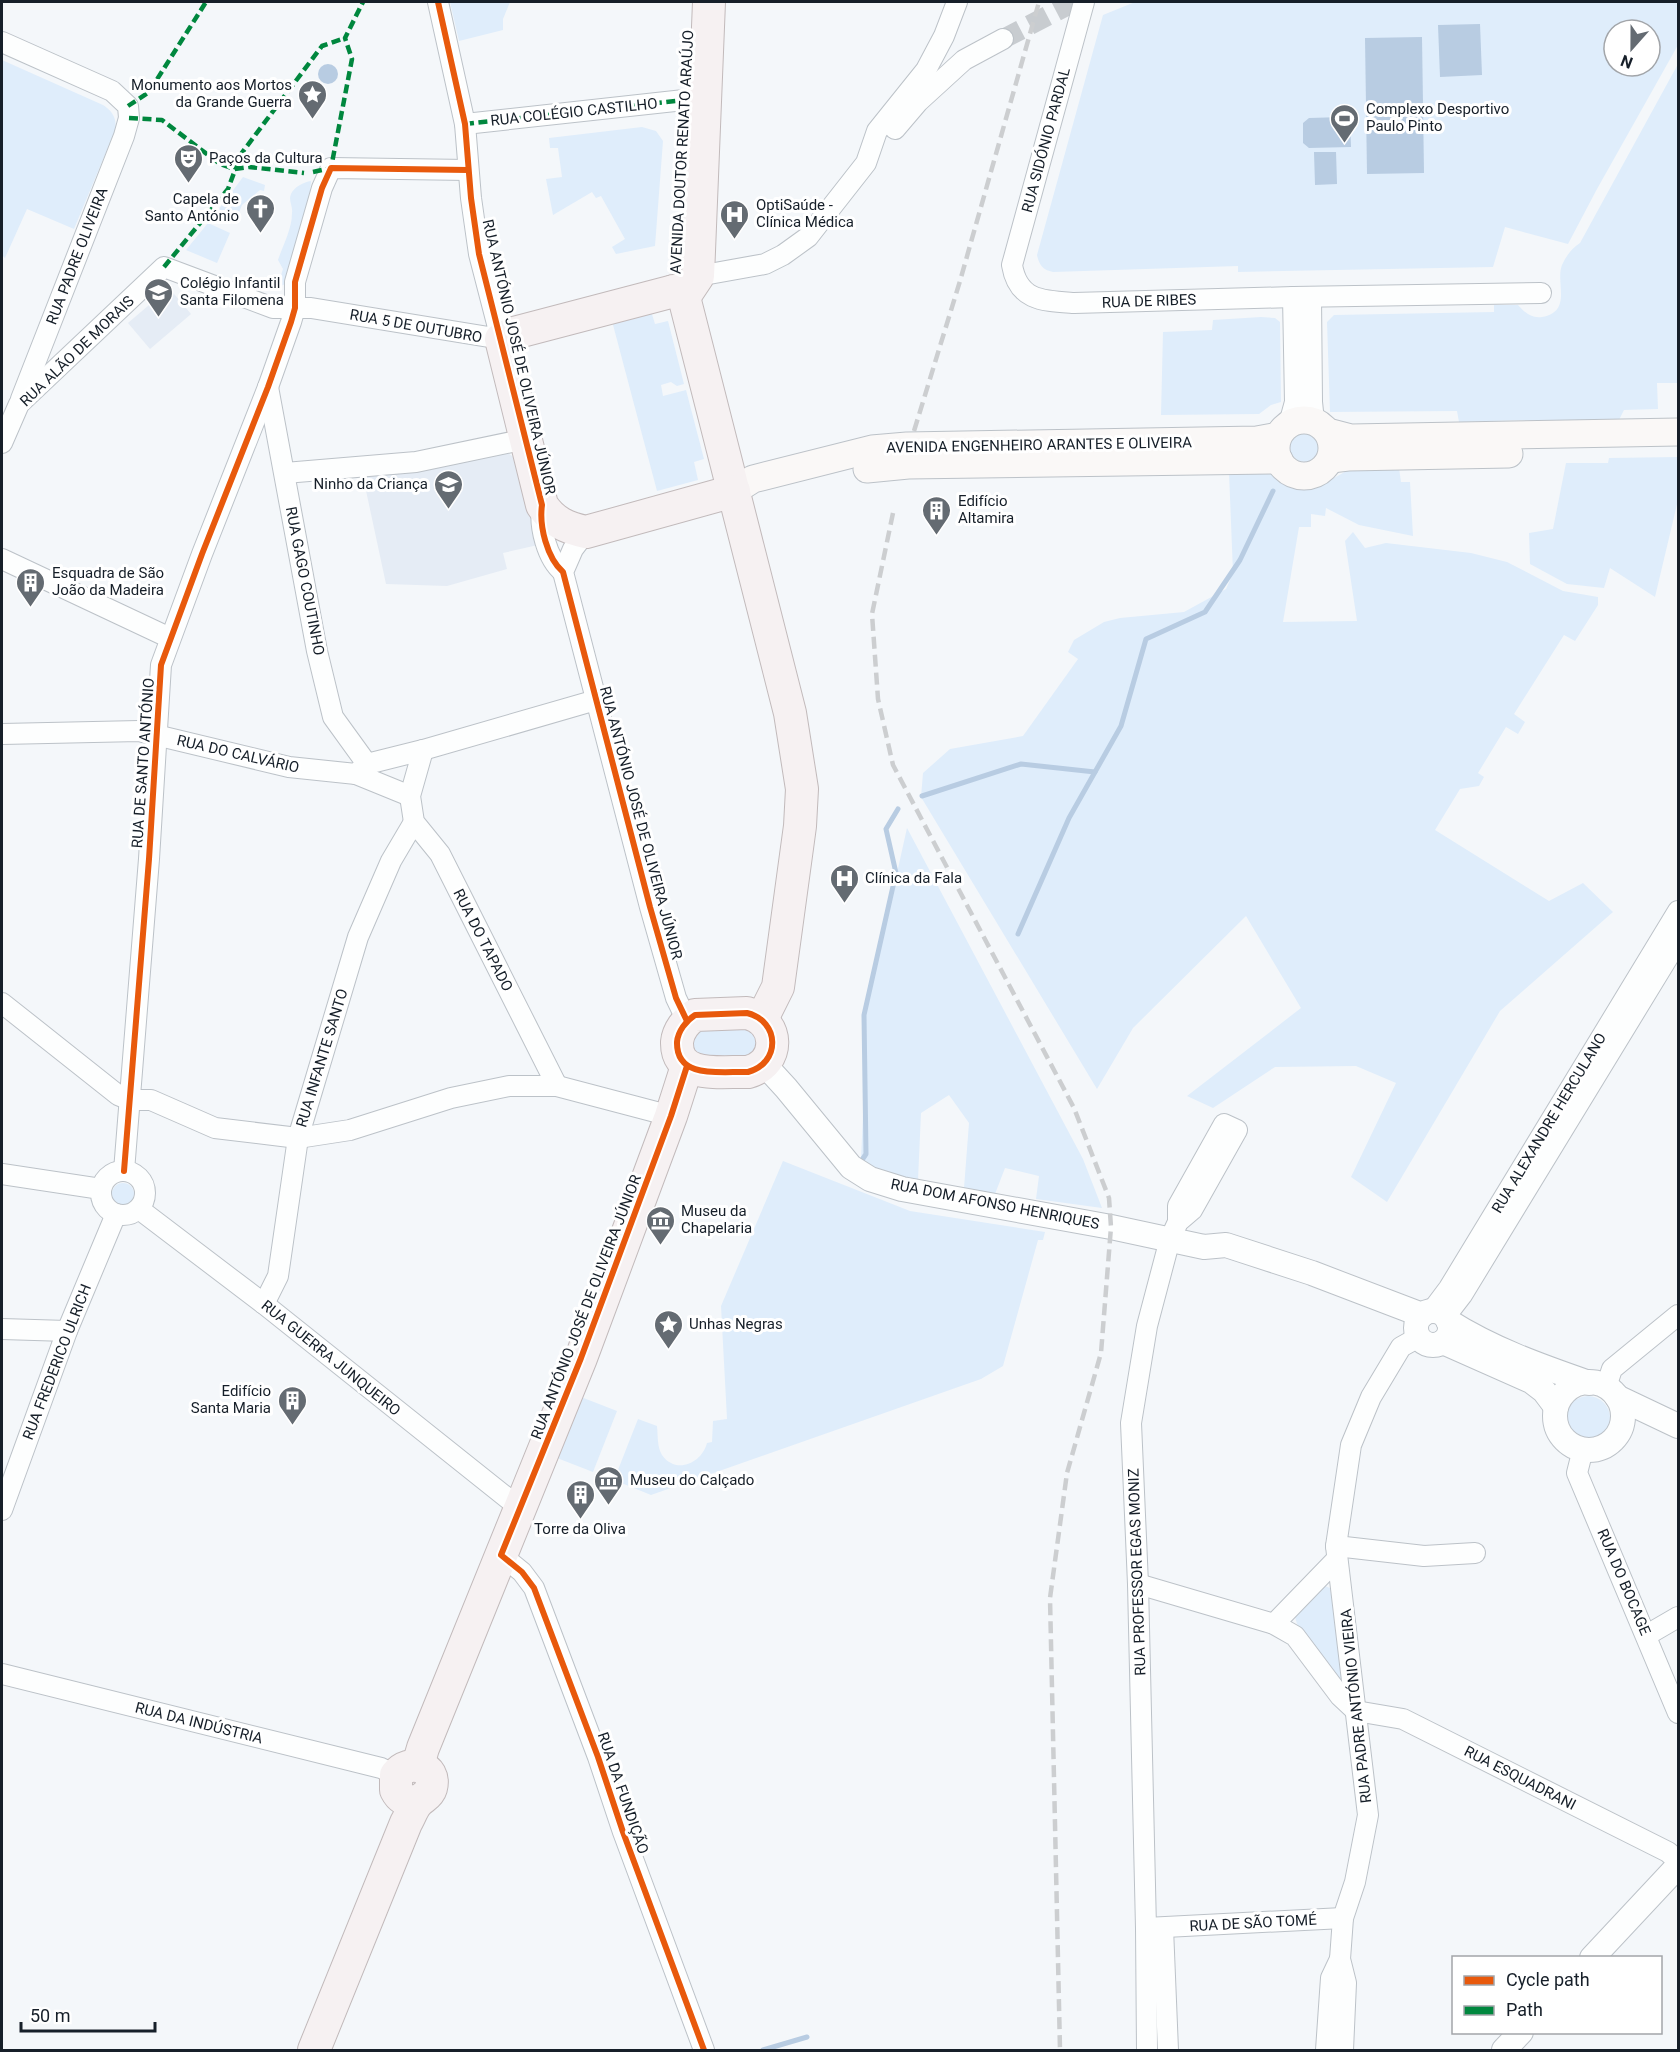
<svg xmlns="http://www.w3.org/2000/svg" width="1680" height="2052" font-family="Roboto,sans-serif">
<rect width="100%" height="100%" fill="#f4f7fa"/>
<g fill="#e5ecf5">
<path d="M169,288L191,314L150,349L128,323Z"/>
<path d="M506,452L515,458L517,463L538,545L503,553L507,569L447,586L386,584L362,472Z"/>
</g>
<g fill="#dfedfb" fill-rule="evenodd">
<path d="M450,2H510L503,19V30L459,41Z"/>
<path d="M1135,2H1678V45L1597,189L1568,244L1505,227L1493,267L1238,272V266L1053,272C1043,270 1039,265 1037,255L1103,15ZM1614,30H1650V66H1614Z"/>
<path d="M2,60L103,105C114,112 118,121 114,133L74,229L27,209L5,258L2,255Z"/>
<path d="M1678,64V383H1657L1658,409L1624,410L1619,420H1523L1459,422L1457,411L1330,412L1327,322L1334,315L1494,312V305H1518C1524,312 1532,319 1542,317C1573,311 1555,283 1562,265C1566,256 1572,248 1580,243Z"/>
<path d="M642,127L656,131L663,141L655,246L616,254L612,247L625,239L601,196L596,198L592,192L553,215L546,179L562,177L558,148H550L549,138Z"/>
<path d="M243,177L265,185L264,191L260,190L242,205L235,222L216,213Z"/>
<path d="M311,181C309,216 293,250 285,284L277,288L283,269L278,260C283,245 292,229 292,213C293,206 288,200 291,194C294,187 304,182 311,181Z"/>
<path d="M208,223L230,233L217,263L186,250Z"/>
<path d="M651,311L655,324L668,321L684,384L677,386L671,382L661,385L663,396L686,390L704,459L694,462L698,480L657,491L612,321Z"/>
<path d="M1261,317L1275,318L1280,322L1281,402L1271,405L1259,414L1161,415L1163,332L1212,330L1213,320Z"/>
<circle cx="1305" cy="447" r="15"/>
<path d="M1678,457V500L1655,597L1610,568L1604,588L1567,584L1530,564L1529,533L1553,529L1566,463H1608L1609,458Z"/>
<path d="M1399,468L1401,482H1410L1413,536L1359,525L1326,508L1325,516L1311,514V527H1299L1283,622L1357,621L1345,541L1353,532L1365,548L1386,543L1471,553L1507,562L1563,591L1598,597V605L1575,641L1564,635L1514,714L1525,722L1518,734L1506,727L1478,773L1484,777L1479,786L1460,789L1435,830L1549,901L1583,883L1613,912L1500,1011L1387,1202L1351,1177L1396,1083L1356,1066L1275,1067L1213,1108L1187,1096L1301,1008L1246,916L1133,1028L1097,1089L921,797L923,773L950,749L1023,736L1078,659L1068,652L1074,640L1104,622L1120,618L1184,612L1226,589L1233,573L1229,472L1270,473L1292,486L1316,488L1350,469Z"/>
<path d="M907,828L1083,1159L1102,1208L1036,1199L1039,1176L1005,1168L995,1194L964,1188L969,1123L949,1095L921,1113L918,1180L875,1170L861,1159L866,1049L862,1031Z"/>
<path d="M750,1027L759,1042L749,1058L699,1060L689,1041L694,1030Z"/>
<path d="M783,1161L910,1211L1045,1232L1043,1240H1038L1003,1366L981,1379L651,1495L614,1480L638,1419L657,1426C658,1436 657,1447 662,1455C676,1475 702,1463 707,1443L712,1442L713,1421L727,1419L721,1306Z"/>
<circle cx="123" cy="1194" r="11"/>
<circle cx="1588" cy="1418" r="22"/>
<path d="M581,1397L617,1411L593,1472L557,1458Z"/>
<path d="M1325,1586L1330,1588L1345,1685L1343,1686L1297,1624L1295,1617Z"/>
</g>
<g fill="#b8cce2">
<path d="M1480,24L1482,75L1440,77L1438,25Z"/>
<path d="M1422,37L1424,173L1367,174L1365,38Z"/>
<circle cx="328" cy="74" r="10"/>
<path d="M1343,117L1344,121L1350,120L1351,147L1309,148L1303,143V123L1309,118Z"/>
<path d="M1314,152H1336L1337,184L1315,185Z"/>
</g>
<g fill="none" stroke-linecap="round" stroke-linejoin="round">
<g stroke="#b8cce2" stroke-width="5">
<path d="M922,796L1021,764L1095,772"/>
<path d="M1018,934L1069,818L1121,726L1146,639L1205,612L1240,560L1273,491"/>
<path d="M862,1160L866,1154L864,1015L896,873L886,829L898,809"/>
<path d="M763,2050L807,2037"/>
</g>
<path stroke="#c8ccd0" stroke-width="20" stroke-dasharray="20 10" stroke-linecap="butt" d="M1003,39L1074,2"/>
<defs>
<g id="minor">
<path d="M1084,2L1012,265C1018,301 1043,301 1074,303L1293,297L1541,293"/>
<path d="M2,42L112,91L128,106L129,118L124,136L21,399"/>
<path d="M465,124L684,100"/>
<path d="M895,129L918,102L964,60L1003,39"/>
<path d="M698,276L765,264L783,255L808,237L866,163L877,131L926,70L944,36L957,2"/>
<path d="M1311,297L1312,402L1314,421"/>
<path d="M268,387L317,651L333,717L367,764"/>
<path d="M1289,424L1295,402L1293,297"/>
<path d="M2,443L19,404L164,267L273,308H311L501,339L479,254L471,198L465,124L438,2"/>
<path d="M285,473L416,462L526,439"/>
<path d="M542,506C539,527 547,559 563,572"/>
<path d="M586,532L573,549L563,572L650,907L676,998L687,1021"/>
<path d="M2,559L170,638"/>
<path d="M2,734L139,731L289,767L356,774L367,764L423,750L596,700"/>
<path d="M423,750L410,796L414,822L440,854L557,1086"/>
<path d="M356,774L410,796"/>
<path d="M2,1003L118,1095L130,1100H151L215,1128L298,1138L350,1130L451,1098L509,1086H557L671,1116"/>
<path d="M124,1171L149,859L161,665L202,554L268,387L291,322L295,308V282L322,188L331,168L468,170"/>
<circle cx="123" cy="1193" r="22"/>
<path d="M2,1174L101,1189"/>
<path d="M139,1209L264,1304L521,1509"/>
<path d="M264,1304L278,1276L298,1138L358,937L391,861L414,822"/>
<path d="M1431,1312L1449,1288L1678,911"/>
<path d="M1445,1317L1462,1295L1678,941"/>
<path d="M2,1329L67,1331"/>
<path d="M1606,1387L1612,1369L1678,1315"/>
<path d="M1583,1449L1577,1473L1678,1713"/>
<path d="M2,1510L67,1331L116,1214"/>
<path d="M1336,1546L1424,1556L1475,1553"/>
<path d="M501,1555L522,1572L534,1588L598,1757L623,1832L704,2050"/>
<path d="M1138,1584L1274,1624L1295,1636L1340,1696L1356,1711L1403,1719L1668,1852L1678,1861"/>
<path d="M1274,1624L1337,1559"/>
<path d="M1647,1635L1678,1617"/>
<path d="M2,1674L381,1768L396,1775"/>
<path d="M1146,1928L1343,1918"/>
<path d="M1163,1928L1168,2050"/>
<path d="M1147,2050L1146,1928L1138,1584L1131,1423L1147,1326L1170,1239L1178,1222L1192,1210L1237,1130L1224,1124L1178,1206V1222"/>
<path d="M1326,2050L1331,1978L1340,1959"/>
<path d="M1343,2050L1346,1983L1340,1959L1343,1918L1355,1882L1368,1815L1336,1546L1351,1445L1371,1397L1401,1347L1419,1337"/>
</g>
<g id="tertiary">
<path d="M764,1064L786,1088L851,1167L870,1179L902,1189L1111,1227L1204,1247L1226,1245L1312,1273L1422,1315"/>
<circle cx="1433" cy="1328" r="17"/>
<path d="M1448,1321C1492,1349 1540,1366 1589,1383"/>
<path d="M1443,1342L1531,1381L1544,1391L1556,1407"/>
<circle cx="1589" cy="1416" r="34"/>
<path d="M1617,1397L1678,1426"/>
<path d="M1592,1958L1678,1866"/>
<path d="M1504,2050L1521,2032"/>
</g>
<g id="secondary">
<circle cx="1304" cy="448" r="28"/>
<path d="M1328,432L1351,438L1678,432"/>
<path d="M1331,459L1348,457L1509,454"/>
<path d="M867,469L908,465L1279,460"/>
<path d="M734,491L753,479L872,449L907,446L1257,440L1278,436"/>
</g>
<g id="primary">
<path d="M674,291L684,297L790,713L802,789L800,826L778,987L762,1019"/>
<path d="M674,291L514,333L501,339L542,505C553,522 567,528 586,532L734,491"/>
<path d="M684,297L698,276L709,2"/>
<path d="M747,1013C780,1021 781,1063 748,1072C722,1071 676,1080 677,1042C678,1031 686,1021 695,1015Z"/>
<path d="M418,1765L423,1748L581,1358L671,1116L687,1066"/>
<path d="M314,2050L406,1823C410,1816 413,1807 418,1802C423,1797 429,1795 431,1788C437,1766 409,1758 396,1775V1790C401,1800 408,1802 419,1801"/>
</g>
</defs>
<use href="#minor" stroke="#bcc2c8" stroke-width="22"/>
<use href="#tertiary" stroke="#bcc2c8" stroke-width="26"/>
<use href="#secondary" stroke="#bcc2c8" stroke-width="29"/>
<use href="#primary" stroke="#c2babb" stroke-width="34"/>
<use href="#minor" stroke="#fdfefe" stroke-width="20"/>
<use href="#tertiary" stroke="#fdfefe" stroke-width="24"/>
<use href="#secondary" stroke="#faf8f7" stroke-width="27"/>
<use href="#primary" stroke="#f6f1f2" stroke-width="32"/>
<g stroke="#ccced0" stroke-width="4.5" stroke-dasharray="12 6" stroke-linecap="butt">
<path d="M914,431L960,281L1039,2"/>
<path d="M893,513L872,614L878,699L893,765L1074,1108L1109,1198L1111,1227L1101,1353L1067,1473L1050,1598L1060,2050"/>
</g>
<g stroke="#00873e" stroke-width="4.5" stroke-dasharray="9 4.5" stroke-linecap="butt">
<path d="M128,106L149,92L206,2"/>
<path d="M129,118L162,120L220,164L234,169L249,167L304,173"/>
<path d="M465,124L684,100"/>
<path d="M313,172L331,168L352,59L345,38L363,2"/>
<path d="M164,267L228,189L241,154L322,46L345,38"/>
</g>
<defs>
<g id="cycleway">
<path d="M438,2L465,124L471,198L479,254L542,505C539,526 547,558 563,572L650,907L676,998L687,1021"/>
<path d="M747,1013C780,1021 781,1063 748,1072C722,1071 676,1080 677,1042C678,1031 686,1021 695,1015Z"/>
<path d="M687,1066L671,1116L581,1358L501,1555L522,1572L534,1588L598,1757L623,1832L704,2050"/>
<path d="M124,1171L149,859L161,665L202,554L268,387L291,322L295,308V282L322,188L331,168L468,170"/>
</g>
</defs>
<use href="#cycleway" stroke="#fff" stroke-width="10"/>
<use href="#cycleway" stroke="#e8590c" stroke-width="6"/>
</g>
<defs>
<symbol id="sight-pin" viewBox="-11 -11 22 30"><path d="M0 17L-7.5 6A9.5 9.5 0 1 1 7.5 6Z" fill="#646b72" stroke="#fff"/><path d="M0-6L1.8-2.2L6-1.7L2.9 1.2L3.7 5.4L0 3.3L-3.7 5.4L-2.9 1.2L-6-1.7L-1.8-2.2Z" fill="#fff"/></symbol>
<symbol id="stadium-pin" viewBox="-11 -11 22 30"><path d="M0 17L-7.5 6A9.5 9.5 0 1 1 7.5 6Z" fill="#646b72" stroke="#fff"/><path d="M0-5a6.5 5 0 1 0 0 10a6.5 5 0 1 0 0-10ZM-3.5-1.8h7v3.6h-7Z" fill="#fff"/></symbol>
<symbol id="theatre-pin" viewBox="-11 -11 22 30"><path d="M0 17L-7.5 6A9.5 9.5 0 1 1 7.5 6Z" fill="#646b72" stroke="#fff"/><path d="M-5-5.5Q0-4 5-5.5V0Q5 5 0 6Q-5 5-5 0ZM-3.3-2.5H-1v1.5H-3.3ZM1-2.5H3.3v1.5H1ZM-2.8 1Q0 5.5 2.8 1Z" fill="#fff"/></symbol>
<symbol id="church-pin" viewBox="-11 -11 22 30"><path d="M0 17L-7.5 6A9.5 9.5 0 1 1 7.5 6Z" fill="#646b72" stroke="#fff"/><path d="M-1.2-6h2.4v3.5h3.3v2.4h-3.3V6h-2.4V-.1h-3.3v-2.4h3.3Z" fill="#fff"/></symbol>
<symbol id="hospital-pin" viewBox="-11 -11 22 30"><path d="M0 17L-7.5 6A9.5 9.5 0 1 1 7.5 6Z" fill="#646b72" stroke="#fff"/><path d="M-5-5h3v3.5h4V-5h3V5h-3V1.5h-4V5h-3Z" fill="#fff"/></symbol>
<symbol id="school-pin" viewBox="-11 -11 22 30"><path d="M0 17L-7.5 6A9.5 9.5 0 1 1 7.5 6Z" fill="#646b72" stroke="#fff"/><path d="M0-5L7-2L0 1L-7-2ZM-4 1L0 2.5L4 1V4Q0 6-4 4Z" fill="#fff"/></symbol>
<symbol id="building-pin" viewBox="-11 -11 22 30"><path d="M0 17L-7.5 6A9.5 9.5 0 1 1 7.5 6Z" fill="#646b72" stroke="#fff"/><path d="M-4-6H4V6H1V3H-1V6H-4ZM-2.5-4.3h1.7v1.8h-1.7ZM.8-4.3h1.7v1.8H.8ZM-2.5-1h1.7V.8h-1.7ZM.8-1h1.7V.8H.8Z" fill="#fff"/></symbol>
<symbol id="museum-pin" viewBox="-11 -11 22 30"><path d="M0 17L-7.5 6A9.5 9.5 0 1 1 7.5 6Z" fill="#646b72" stroke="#fff"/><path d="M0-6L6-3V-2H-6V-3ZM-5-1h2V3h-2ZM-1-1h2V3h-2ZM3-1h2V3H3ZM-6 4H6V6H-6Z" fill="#fff"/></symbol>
</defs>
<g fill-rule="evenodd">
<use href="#sight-pin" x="296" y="78" width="33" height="45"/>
<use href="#stadium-pin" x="1328" y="102" width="33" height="45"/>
<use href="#theatre-pin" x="172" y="142" width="33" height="45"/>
<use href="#church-pin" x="244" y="192" width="33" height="45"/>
<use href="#hospital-pin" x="718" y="198" width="33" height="45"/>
<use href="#school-pin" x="142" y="276" width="33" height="45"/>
<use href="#school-pin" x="432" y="468" width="33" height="45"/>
<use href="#building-pin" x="920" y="494" width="33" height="45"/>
<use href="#building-pin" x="14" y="566" width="33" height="45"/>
<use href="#hospital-pin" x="828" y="862" width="33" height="45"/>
<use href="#museum-pin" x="644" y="1204" width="33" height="45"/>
<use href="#sight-pin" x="652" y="1308" width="33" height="45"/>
<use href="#building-pin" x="276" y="1384" width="33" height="45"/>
<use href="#museum-pin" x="592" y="1464" width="33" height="45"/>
<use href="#building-pin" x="564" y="1478" width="33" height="45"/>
</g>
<g text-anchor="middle" stroke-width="6" stroke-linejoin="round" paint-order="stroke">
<g font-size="15" fill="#161f29" stroke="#fff" text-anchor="start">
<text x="292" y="90" text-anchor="end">Monumento aos Mortos<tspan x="292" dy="17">da Grande Guerra</tspan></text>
<text x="1366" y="114">Complexo Desportivo<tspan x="1366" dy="17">Paulo Pinto</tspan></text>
<text x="209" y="163">Paços da Cultura</text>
<text x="239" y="204" text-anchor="end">Capela de<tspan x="239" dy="17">Santo António</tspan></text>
<text x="756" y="210">OptiSaúde -<tspan x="756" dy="17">Clínica Médica</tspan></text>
<text x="180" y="288">Colégio Infantil<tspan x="180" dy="17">Santa Filomena</tspan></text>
<text x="428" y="489" text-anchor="end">Ninho da Criança</text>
<text x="958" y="506">Edifício<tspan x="958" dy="17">Altamira</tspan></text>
<text x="52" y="578">Esquadra de São<tspan x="52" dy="17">João da Madeira</tspan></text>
<text x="865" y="883">Clínica da Fala</text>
<text x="681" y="1216">Museu da<tspan x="681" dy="17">Chapelaria</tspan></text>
<text x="689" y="1329">Unhas Negras</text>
<text x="271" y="1396" text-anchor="end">Edifício<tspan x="271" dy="17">Santa Maria</tspan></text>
<text x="630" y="1485">Museu do Calçado</text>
<text x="580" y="1534" text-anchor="middle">Torre da Oliva</text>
</g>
<g font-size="15" fill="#161f29" stroke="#fff">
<text transform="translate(574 112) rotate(-6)" y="5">RUA COLÉGIO CASTILHO</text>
<text transform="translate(1046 140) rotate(-75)" y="5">RUA SIDÓNIO PARDAL</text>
<text transform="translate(682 152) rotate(-87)" y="5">AVENIDA DOUTOR RENATO ARAÚJO</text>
<text transform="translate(77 256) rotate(-69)" y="5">RUA PADRE OLIVEIRA</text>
<text transform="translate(1149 301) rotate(-2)" y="5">RUA DE RIBES</text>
<text transform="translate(416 326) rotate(10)" y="5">RUA 5 DE OUTUBRO</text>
<text transform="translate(77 351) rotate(-44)" y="5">RUA ALÃO DE MORAIS</text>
<text transform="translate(519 357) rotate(77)" y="5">RUA ANTÓNIO JOSÉ DE OLIVEIRA JÚNIOR</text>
<text transform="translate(1039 445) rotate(-1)" y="5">AVENIDA ENGENHEIRO ARANTES E OLIVEIRA</text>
<text transform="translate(305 581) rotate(79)" y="5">RUA GAGO COUTINHO</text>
<text transform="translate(238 754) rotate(13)" y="5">RUA DO CALVÁRIO</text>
<text transform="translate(143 763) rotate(-86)" y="5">RUA DE SANTO ANTÓNIO</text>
<text transform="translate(641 823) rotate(75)" y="5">RUA ANTÓNIO JOSÉ DE OLIVEIRA JÚNIOR</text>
<text transform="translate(483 940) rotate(63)" y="5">RUA DO TAPADO</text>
<text transform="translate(322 1058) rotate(-73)" y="5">RUA INFANTE SANTO</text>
<text transform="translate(1549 1123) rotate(-59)" y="5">RUA ALEXANDRE HERCULANO</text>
<text transform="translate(995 1204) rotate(11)" y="5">RUA DOM AFONSO HENRIQUES</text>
<text transform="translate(586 1307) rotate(-69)" y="5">RUA ANTÓNIO JOSÉ DE OLIVEIRA JÚNIOR</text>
<text transform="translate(331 1358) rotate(39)" y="5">RUA GUERRA JUNQUEIRO</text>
<text transform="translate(57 1362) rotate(-69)" y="5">RUA FREDERICO ULRICH</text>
<text transform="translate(1137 1572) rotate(-92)" y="5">RUA PROFESSOR EGAS MONIZ</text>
<text transform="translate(1624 1582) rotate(67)" y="5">RUA DO BOCAGE</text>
<text transform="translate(1356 1706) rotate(-96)" y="5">RUA PADRE ANTÓNIO VIEIRA</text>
<text transform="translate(199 1723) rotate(14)" y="5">RUA DA INDÚSTRIA</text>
<text transform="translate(1520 1778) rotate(27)" y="5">RUA ESQUADRANI</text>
<text transform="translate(623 1793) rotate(71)" y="5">RUA DA FUNDIÇÃO</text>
<text transform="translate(1253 1923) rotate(-3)" y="5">RUA DE SÃO TOMÉ</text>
</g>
</g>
<rect width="1680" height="2052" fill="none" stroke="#161f29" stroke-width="6"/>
<rect x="1452" y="1956" width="210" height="78" fill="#ffffff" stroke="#a2a5a9" stroke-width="1.5"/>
<rect x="1464" y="1976" width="30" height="9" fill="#e8590c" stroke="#a2a5a9" stroke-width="1.5"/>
<text x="1506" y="1986" font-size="18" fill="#161f29">Cycle path</text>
<rect x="1464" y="2006" width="30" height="9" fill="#00873e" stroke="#a2a5a9" stroke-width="1.5"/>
<text x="1506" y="2016" font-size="18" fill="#161f29">Path</text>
<g transform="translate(1632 48) rotate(201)"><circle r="28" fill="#ffffff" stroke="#a2a5a9" stroke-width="1.5"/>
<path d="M0-4.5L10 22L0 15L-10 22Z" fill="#646b72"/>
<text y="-9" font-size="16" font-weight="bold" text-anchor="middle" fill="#161f29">N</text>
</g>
<path d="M21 2022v9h134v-9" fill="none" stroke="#161f29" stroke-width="3"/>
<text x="30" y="2022" font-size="18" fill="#161f29" stroke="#ffffff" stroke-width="4.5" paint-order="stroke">50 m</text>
</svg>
